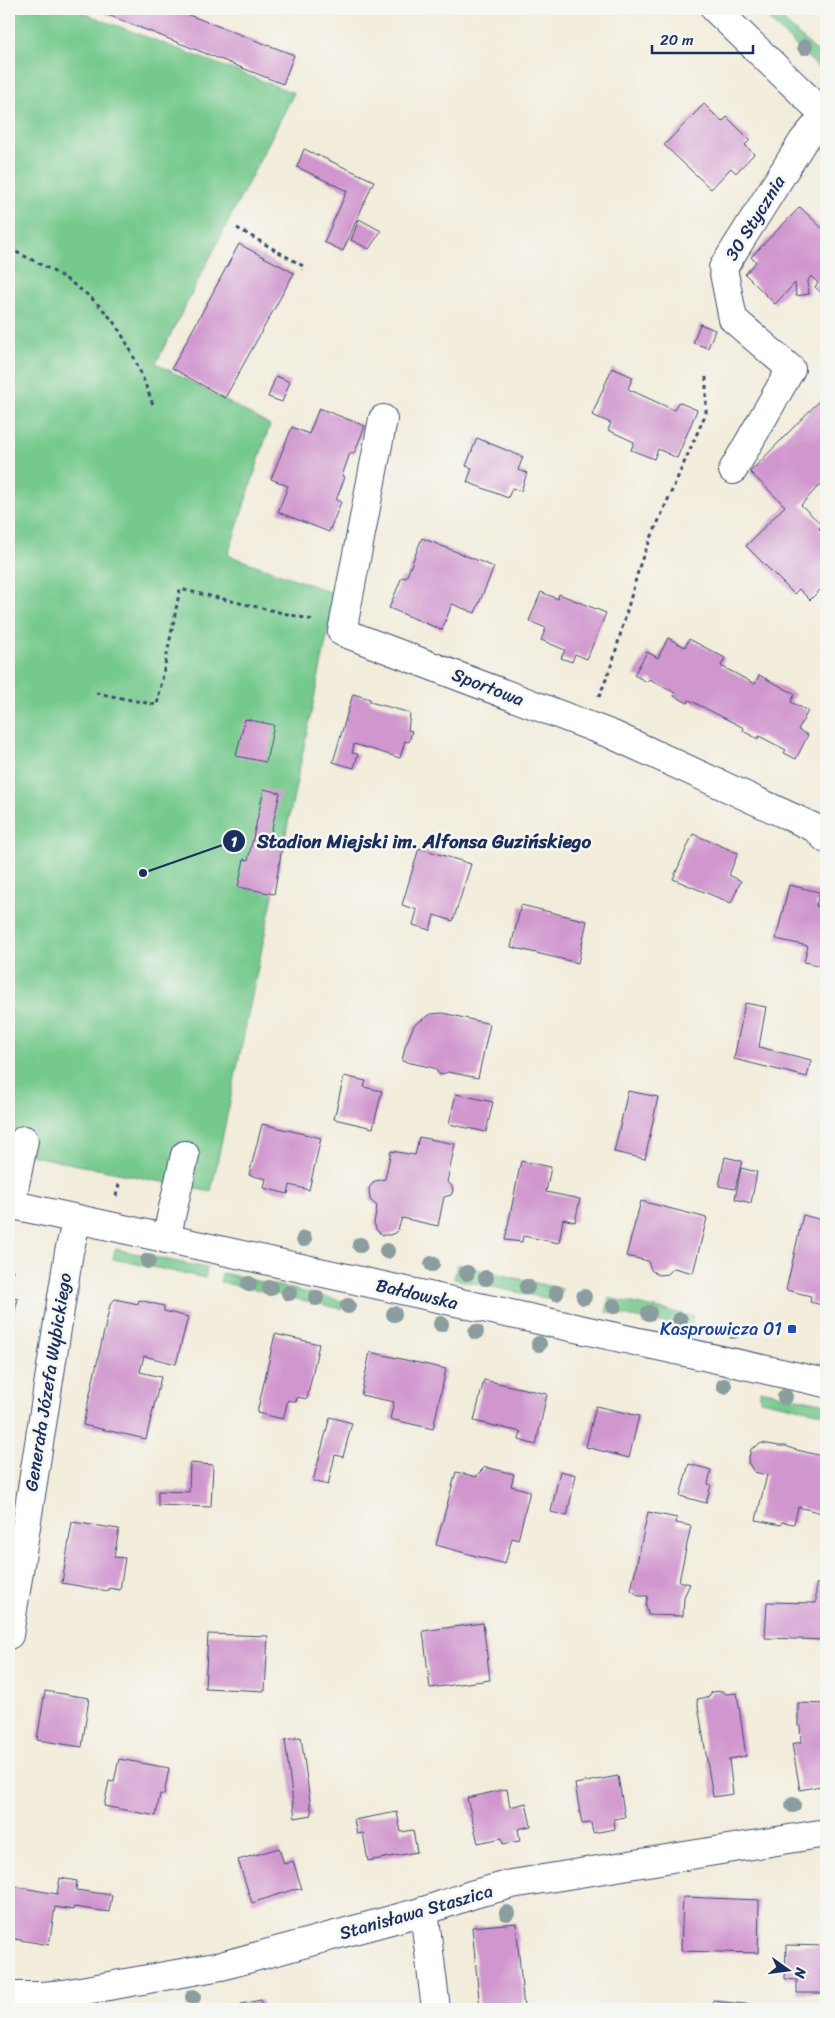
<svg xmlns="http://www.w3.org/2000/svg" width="835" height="2018" font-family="Sriracha,sans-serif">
<rect width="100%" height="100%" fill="#f6f6f2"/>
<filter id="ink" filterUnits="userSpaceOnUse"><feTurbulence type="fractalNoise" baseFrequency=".02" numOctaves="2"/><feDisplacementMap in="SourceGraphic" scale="10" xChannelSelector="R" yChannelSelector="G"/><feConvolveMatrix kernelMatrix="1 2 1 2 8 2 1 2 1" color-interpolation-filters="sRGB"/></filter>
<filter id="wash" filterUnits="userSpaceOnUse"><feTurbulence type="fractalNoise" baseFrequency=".0096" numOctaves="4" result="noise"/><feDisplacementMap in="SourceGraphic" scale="20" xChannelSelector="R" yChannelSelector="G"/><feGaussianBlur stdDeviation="1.12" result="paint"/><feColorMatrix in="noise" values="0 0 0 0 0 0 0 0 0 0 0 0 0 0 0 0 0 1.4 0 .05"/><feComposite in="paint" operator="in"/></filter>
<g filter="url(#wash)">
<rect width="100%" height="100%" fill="#f2ecda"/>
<g fill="#75c98c" stroke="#487c75">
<path d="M9,9H73L294,93L156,363L270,425L228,555L336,594L211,1192L9,1151Z"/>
<path d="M758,9H771L826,60V75Z"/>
<path d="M115,1249L207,1268L205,1278L113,1259Z"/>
<path d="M457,1264L562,1289L559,1301L454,1279Z"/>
<path d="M222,1273L343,1301L342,1309L220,1282Z"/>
<path d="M609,1298L693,1316L690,1328L606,1312Z"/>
<path d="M760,1390L826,1404V1414L760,1400Z"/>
</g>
<g id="blocks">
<g fill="#d096ce">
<path d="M93,9H173L294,55L283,84Z"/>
<path d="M704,104L722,122L727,117L750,140L745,145L754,154L736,173L731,168L711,189L664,145Z"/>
<path d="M304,149L374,181L343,251L324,242L347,191L297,167Z"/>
<path d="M800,207L826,232V297L815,287L818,283L811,276L808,281L809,294L796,296L795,283L775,304L745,274L756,262L751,257Z"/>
<path d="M359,219L381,231L369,249L351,240Z"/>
<path d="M239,244L294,273L225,398L172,368Z"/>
<path d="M700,324L715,330L708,348L693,343Z"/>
<path d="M612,368L633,377L628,389L674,410L678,402L697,410L677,458L658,449L654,459L631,450L634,442L608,430L611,423L592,415Z"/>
<path d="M276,376L290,382L282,402L268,397Z"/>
<path d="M826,394V478L801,505L822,525L819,529L826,536V545L823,549L826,552V584L810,600L799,589L794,594L746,546L785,506L750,472Z"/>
<path d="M319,408L365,426L354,454L350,453L342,476L345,477L336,500L341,502L329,532L278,512L288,486L271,479L292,427L309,434Z"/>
<path d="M477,438L523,457L518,470L527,473L521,491L512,488L508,498L467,482L472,468L466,466Z"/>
<path d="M422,538L494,567L475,613L452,604L442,630L389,608L402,577L406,578Z"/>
<path d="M541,592L558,599L559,594L606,613L587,659L575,654L572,662L561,658L565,650L541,640L546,628L529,621Z"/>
<path d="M668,638L685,647L689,639L725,658L721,666L755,684L759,675L795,694L791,702L808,711L798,730L808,735L796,759L784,753L786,750L759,736L758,739L743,731L744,728L689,700L688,703L674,696L675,693L649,679L647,682L634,675L647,652L658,658Z"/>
<path d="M353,694L370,699V702L407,712L410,714L408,730L412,731L409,742L405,741L400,758L354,744L352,753L358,754L354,768L333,762Z"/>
<path d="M245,719L274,725L266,762L236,756Z"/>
<path d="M264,789L280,793L268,845L282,848L274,894L238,887L244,859L248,860Z"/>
<path d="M693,834L738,853L729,875L741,881L731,903L673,879Z"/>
<path d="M419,848L471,864L453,921L434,915L430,930L413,925L417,910L402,905Z"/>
<path d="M789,885L819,892L816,906L826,909V967L804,962L808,946L776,939Z"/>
<path d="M521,905L587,921L578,963L511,947Z"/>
<path d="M745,1003L766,1007L759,1047L811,1060L807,1077L734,1059Z"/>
<path d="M443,1013L490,1024L478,1078L448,1072L440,1075L434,1068L402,1061L405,1047L414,1025L431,1014Z"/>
<path d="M344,1076L366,1081L364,1087L382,1091L373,1128L334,1119Z"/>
<path d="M628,1091L658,1097L645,1159L614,1152Z"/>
<path d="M456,1094L493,1102L486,1132L449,1124Z"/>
<path d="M262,1124L321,1138L309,1190L290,1185L288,1194L264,1188L266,1179L249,1175Z"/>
<path d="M419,1137L455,1144L447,1182L452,1186L453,1191L451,1195L444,1197L438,1226L402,1218L397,1232L390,1235H383L377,1231L374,1223L377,1206L370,1200L369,1188L375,1181L385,1179L391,1151L415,1155Z"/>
<path d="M725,1157L742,1161L735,1189L719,1186Z"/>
<path d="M521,1161L551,1167L546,1192L580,1199L575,1222L563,1219L559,1243L523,1236L522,1242L505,1240Z"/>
<path d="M741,1168L757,1172L751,1203L735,1199Z"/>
<path d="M641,1201L707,1218L693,1273L674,1268L668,1274L658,1275L651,1270L648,1261L626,1256Z"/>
<path d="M803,1215L826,1221L825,1237H826V1306L810,1302L811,1296L786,1290Z"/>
<path d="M9,1269L13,1270L10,1286H9Z"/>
<path d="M9,1297L18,1299L14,1313L9,1312Z"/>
<path d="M115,1299L138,1304L139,1300L164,1306V1311L188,1317L176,1364L144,1356L140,1372L161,1377L146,1439L83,1425L110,1305Z"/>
<path d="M275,1334L319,1344L307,1399L297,1397L296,1402L288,1400L283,1419L257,1413Z"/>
<path d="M370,1352L446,1369L433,1429L390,1419L394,1402L361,1395Z"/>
<path d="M484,1380L547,1394L536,1445L519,1440L521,1432L474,1421Z"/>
<path d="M596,1406L639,1416L629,1458L586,1447Z"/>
<path d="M330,1417L352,1423L343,1457L335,1455L328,1485L313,1481Z"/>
<path d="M762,1443L779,1446H786L793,1449L826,1457V1514L798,1507L794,1524L782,1522L781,1525L756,1520L767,1475L754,1472L748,1462L751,1449Z"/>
<path d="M190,1463L213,1465L211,1507L158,1505V1491L189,1492Z"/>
<path d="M689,1464L711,1470L708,1484L711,1485L706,1503L680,1496Z"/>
<path d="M485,1467L514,1474L511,1486L530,1491L518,1540L512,1538L505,1564L436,1545L456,1472L477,1477V1475Z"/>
<path d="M560,1471L576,1475L567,1516L551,1512Z"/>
<path d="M648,1512L677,1518L676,1523L691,1526L679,1581L690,1584L684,1597L683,1616L648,1615L646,1605L648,1596H639L631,1590Z"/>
<path d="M72,1522L119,1529L114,1557L125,1558L120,1590L109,1588L108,1591L62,1583Z"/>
<path d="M816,1584H826V1640L765,1638L767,1602L816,1603Z"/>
<path d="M483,1623L490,1680L430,1688L423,1631Z"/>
<path d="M208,1634L268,1636L265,1691L205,1688Z"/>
<path d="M45,1691L89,1698L82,1747L37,1740Z"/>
<path d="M722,1691L726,1694L737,1693L746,1756L729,1759L733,1794L713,1797L697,1699L708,1697L712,1692Z"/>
<path d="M798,1703L826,1704V1785L800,1790L792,1744L801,1742L800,1726H798Z"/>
<path d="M301,1737L312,1815L295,1818L285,1740Z"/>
<path d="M119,1759L169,1768L164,1795L160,1794L156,1816L104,1806L109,1781L114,1782Z"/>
<path d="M618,1776L625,1817L614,1819L615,1829L593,1833L591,1823L582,1824L575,1784Z"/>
<path d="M507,1789L510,1807L526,1803L531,1826L518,1829L520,1841L503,1844L502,1838L478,1843L467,1798Z"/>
<path d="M397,1812L401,1832L413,1830L417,1852L368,1861L363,1833L357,1834L354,1820Z"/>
<path d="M279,1848L284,1864L293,1861L302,1889L292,1890L252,1903L238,1860Z"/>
<path d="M60,1878L77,1881L76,1890L112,1895L109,1912L74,1907L73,1910L55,1907L49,1945L9,1938V1905L12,1886L57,1894Z"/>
<path d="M683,1897L759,1900L758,1953L681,1951Z"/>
<path d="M516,1923L524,2009H480L472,1927Z"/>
<path d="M786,1945L826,1946V1993H797V1980L785,1979Z"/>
<path d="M261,2000L263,2009H242L241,2004Z"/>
<path d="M713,2001L778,2007V2009H712Z"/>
</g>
</g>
</g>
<g filter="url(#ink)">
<use href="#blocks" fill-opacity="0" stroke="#3b4b71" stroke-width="1"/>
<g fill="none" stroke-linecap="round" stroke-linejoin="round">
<defs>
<g id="minor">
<path d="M715,9L826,116"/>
<path d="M383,419L342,632L613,735L815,828L826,839"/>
<path d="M733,470L791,369L733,319L723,268L803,141L825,115"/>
<path d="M9,1204L826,1383"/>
<path d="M11,1204L24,1140"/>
<path d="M166,1239L185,1155"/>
<path d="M9,1635L69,1252L77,1219"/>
<path d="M424,1911L436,2009"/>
<path d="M9,1996H42L64,1994L221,1966L424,1911L474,1894L512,1884L826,1833"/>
</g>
</defs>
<use href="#minor" stroke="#3b4b71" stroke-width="30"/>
<g stroke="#3b4b71" stroke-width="3" stroke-dasharray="4 4" stroke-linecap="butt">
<path d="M237,228L303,266L302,270"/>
<path d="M9,249C48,266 93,291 117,327C133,351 143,378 153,405"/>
<path d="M96,693L157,705L180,589L313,620"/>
<path d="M599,697L612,664L641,561L706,413V373"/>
<path d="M116,1196L120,1181"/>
</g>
<use href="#minor" stroke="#fff" stroke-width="28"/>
</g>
<g fill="#8b9d9e">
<circle cx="805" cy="47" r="8"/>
<circle cx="304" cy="1239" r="8"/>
<circle cx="360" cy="1245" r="8"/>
<circle cx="387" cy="1251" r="8"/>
<circle cx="148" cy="1261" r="8"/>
<circle cx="432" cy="1264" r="8"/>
<circle cx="467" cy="1273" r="8"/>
<circle cx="486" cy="1278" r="8"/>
<circle cx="249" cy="1284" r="8"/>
<circle cx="527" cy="1287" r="8"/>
<circle cx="270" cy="1288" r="8"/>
<circle cx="289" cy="1293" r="8"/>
<circle cx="556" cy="1293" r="8"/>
<circle cx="584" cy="1297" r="8"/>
<circle cx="316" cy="1298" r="8"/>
<circle cx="348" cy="1306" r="8"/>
<circle cx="614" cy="1306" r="8"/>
<circle cx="649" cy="1313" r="8"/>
<circle cx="394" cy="1314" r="8"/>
<circle cx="680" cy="1320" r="8"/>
<circle cx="441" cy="1324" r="8"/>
<circle cx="733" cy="1331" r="8"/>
<circle cx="476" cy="1332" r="8"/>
<circle cx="539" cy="1344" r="8"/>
<circle cx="724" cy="1386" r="8"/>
<circle cx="785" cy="1397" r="8"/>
<circle cx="793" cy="1805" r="8"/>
<circle cx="507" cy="1913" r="8"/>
<circle cx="193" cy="1997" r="8"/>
</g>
</g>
<rect fill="#1a4fb4" stroke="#f6f6f2" stroke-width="2" x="787" y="1324" width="10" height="10" rx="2.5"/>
<g text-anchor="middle" stroke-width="5" stroke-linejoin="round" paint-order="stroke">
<g font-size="18" fill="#1b2f5e" stroke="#f6f6f2">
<text transform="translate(755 218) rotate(-58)" y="6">30 Stycznia</text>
<text transform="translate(488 687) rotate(21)" y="6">Sportowa</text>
<text transform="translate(417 1294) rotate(13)" y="6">Bałdowska</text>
<text transform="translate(48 1382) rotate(-81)" y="6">Generała Józefa Wybickiego</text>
<text transform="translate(416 1912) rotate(-16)" y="6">Stanisława Staszica</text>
</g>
<g font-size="18" fill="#164399" stroke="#f6f6f2" text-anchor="end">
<text x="782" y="1335">Kasprowicza 01</text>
</g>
</g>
<path fill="none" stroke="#1b2f5e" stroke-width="2" d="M143 873L234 841"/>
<g fill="#1b2f5e" stroke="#f6f6f2" stroke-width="2">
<circle cx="143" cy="873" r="5"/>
<circle cx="234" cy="841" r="12"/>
</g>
<g font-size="15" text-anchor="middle" font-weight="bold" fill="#fff">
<text x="234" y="847">1</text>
</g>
<g font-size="19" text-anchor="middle" font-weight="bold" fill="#1b2f5e" stroke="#f6f6f2" stroke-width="5" stroke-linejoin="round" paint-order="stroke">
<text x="424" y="848">Stadion Miejski im. Alfonsa Guzińskiego</text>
</g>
<rect width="835" height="2018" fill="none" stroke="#f6f6f2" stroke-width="30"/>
<g transform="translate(788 1970) rotate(104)" stroke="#f6f6f2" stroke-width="4" paint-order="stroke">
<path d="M0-4L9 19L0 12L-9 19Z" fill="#1b2f5e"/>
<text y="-8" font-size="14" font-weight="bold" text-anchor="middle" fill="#1b2f5e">N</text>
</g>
<path d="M652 45v8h101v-8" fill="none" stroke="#1b2f5e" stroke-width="2.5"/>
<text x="660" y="45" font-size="15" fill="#1b2f5e" stroke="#f6f6f2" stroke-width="4" paint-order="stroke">20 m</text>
</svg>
